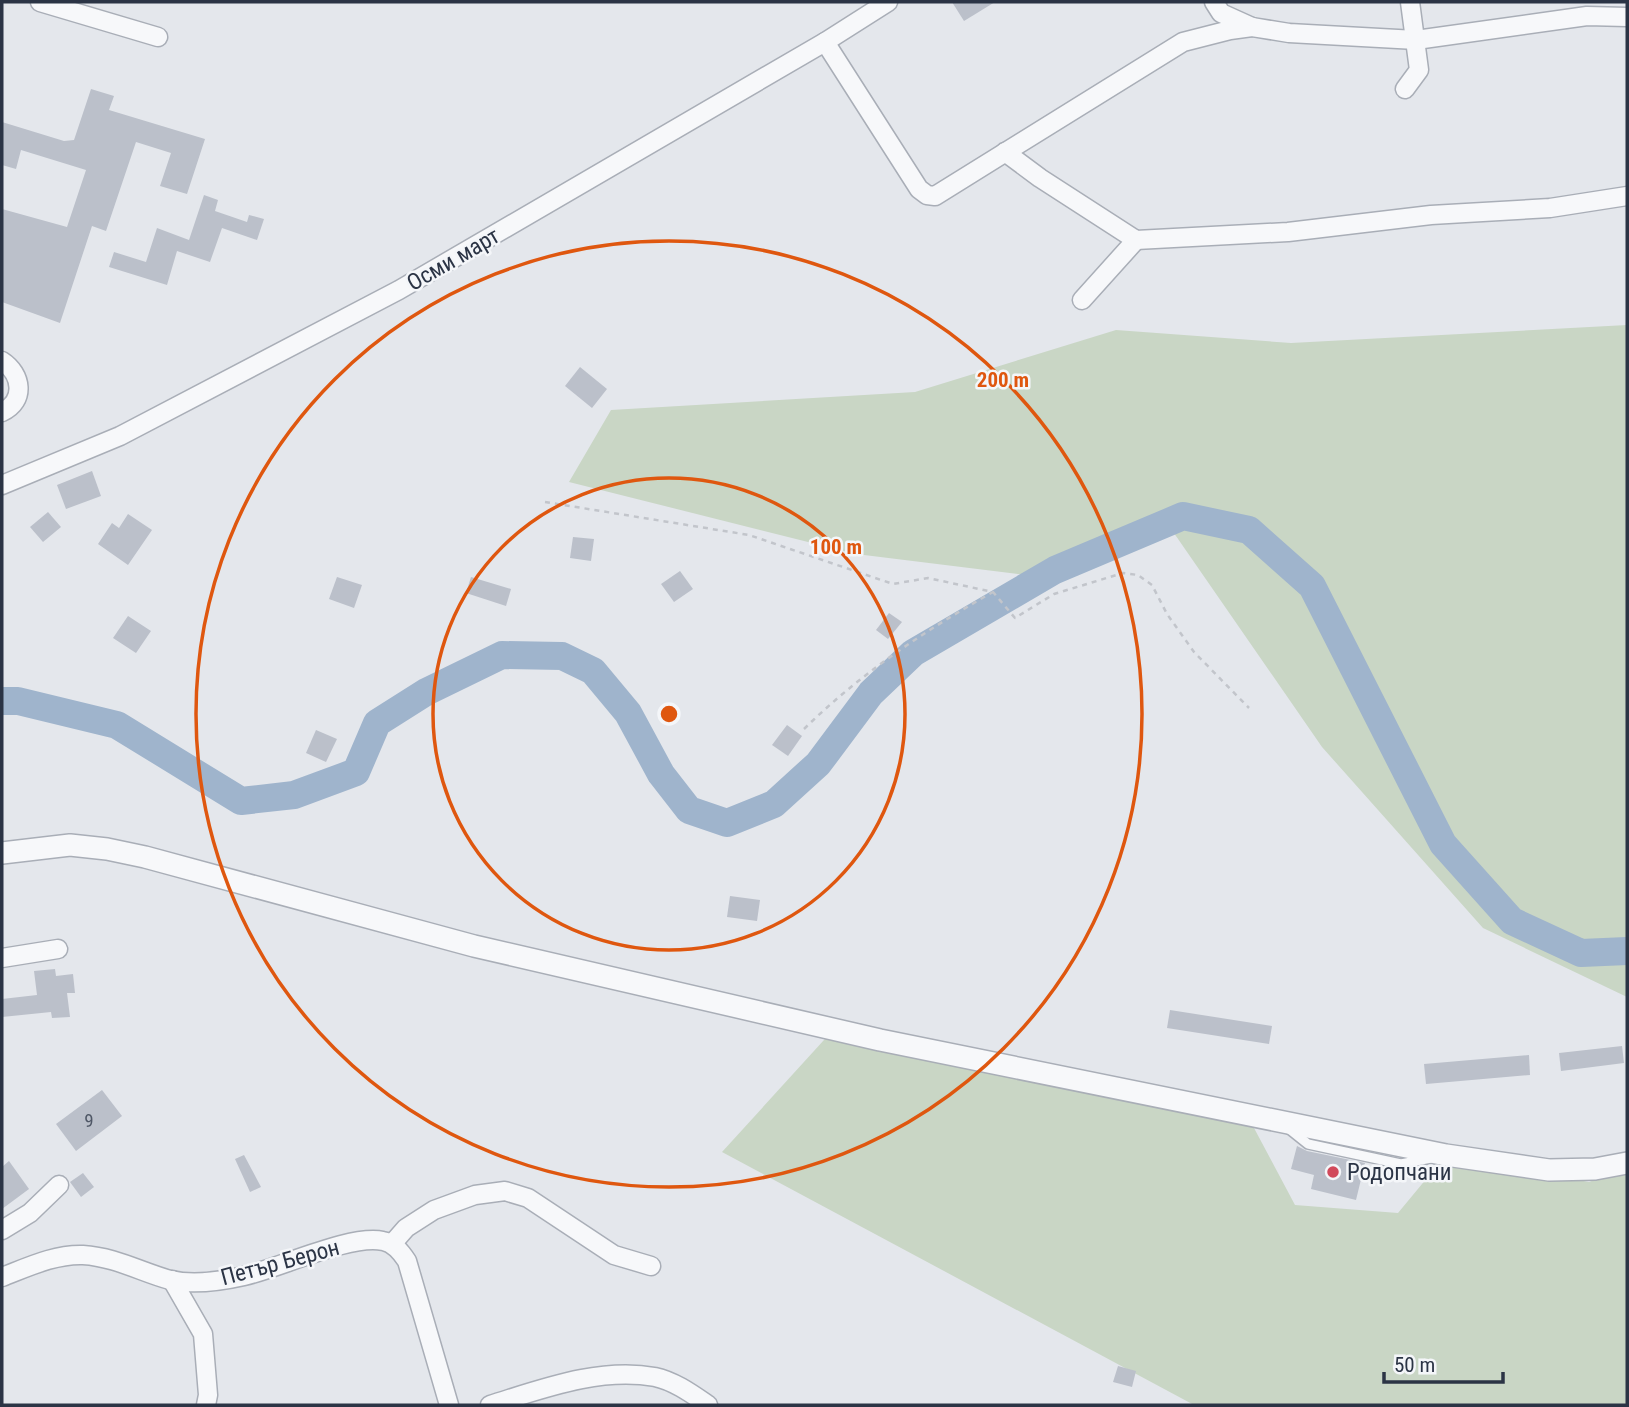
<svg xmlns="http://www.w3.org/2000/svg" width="1629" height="1407" font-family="'Roboto Condensed',sans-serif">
<rect width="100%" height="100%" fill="#e4e7ec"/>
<g fill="#c9d6c5">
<path d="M1627,325V997L1483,928L1322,747L1167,523L1026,575L856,554L569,482L611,410L915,392L1116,330L1291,343Z"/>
<path d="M834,1029L1246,1113L1295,1205L1398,1213L1446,1155L1589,1182L1627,1168V1405H1194L722,1152Z"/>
</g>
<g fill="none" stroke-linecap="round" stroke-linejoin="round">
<path stroke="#9fb4cc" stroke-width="28" d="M2,701H18L117,725L241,801L294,795L356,772L377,723L426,692L502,655L562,656L593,671L628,713L661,774L689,810L727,823L774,804L818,764L871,693L913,653L1055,570L1183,516L1249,530L1312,586L1443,844L1512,921L1581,953L1627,951"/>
</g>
<g fill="#bbc0ca">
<path d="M952,2H995L964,21Z"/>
<path d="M91,89L114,96L109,110L205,139L187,194L160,186L171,153L136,142L106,231L92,226L60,323L2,302V209L67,227L86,170L21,150L16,169L2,165V122L64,141L74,140Z"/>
<path d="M204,195L218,200L215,211L247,222L249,215L264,219L257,240L222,228L210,262L177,251L167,285L109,267L114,252L146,262L157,228L189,240Z"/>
<path d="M580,367L607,389L592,408L565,386Z"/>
<path d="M92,471L101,496L66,509L57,485Z"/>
<path d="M48,512L61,527L43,542L30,527Z"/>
<path d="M128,514L152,530L128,565L98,544L112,523L119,528Z"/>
<path d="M573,537L594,539L591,561L570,558Z"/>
<path d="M680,571L693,589L674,602L661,584Z"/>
<path d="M337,577L362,585L354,608L329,599Z"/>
<path d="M471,577L511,589L506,606L466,593Z"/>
<path d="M889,613L902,622L888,639L876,630Z"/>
<path d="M128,616L151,631L136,653L113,638Z"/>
<path d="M787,725L802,736L788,756L772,745Z"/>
<path d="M316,730L337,739L326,762L306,753Z"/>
<path d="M730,896L760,900L757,921L727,917Z"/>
<path d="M55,969L56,976L73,974L75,993H67L70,1017L52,1018L51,1012L2,1017V999L37,995L34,971Z"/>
<path d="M1170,1010L1272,1026L1269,1044L1167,1028Z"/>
<path d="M1622,1046L1624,1063L1561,1071L1559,1053Z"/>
<path d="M1529,1055L1530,1075L1426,1084L1424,1064Z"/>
<path d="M102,1090L122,1116L76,1151L56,1124Z"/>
<path d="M1297,1146L1307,1151L1365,1163L1356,1200L1311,1189L1314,1175L1291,1169Z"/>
<path d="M244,1155L261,1187L250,1192L235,1159Z"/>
<path d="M9,1161L29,1189L2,1209V1167Z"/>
<path d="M83,1173L94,1187L81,1197L70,1182Z"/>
<path d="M1118,1366L1136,1371L1132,1387L1113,1382Z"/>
</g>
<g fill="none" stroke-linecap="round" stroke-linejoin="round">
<defs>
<path id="service" d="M1288,1128L1308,1144L1401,1164L1431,1158"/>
<g id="minor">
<path d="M40,2L158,37"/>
<path d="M1214,2L1221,13L1252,27"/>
<path d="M825,42L919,189L927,195L935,196L1183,42L1230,30L1252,27L1289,33L1416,40L1587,16L1627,17"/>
<path d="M1405,89L1419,70L1410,2"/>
<path d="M1005,152L1040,178L1136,240L1288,232L1431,215L1550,208L1627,196"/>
<path d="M1082,300L1136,240"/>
<path d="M2,361C22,374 26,401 2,412"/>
<path d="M2,485L120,436L399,290L825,42L888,2"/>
<path d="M2,958L58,949"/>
<path d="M2,1230L30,1213L59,1185"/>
<path d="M392,1244L406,1228L434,1210L475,1195L505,1191L528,1198L614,1255L651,1266"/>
<path d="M2,1277C28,1267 55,1254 83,1255C115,1257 141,1272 170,1280C193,1285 222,1281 244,1276C280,1268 350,1234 383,1241C394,1243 401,1252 407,1261L449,1405"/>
<path d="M172,1280L203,1334L208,1395L206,1405"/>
<path d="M490,1405C542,1389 599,1367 655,1377C674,1381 692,1394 708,1405"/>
</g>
<path id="tertiary" d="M2,853L70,845L107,849L145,857L474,946L880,1040L1446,1155L1549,1170L1595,1169L1627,1163"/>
</defs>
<use href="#service" stroke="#a9aeb7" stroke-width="12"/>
<use href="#minor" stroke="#a9aeb7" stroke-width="21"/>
<use href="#tertiary" stroke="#a9aeb7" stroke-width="24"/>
<g stroke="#c2c5cb" stroke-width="2.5" stroke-dasharray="5 5" stroke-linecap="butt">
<path d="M545,502L749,535L893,584L928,578L993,592L1015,618L1054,594L1123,573L1138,575L1152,585L1167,614L1194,652L1249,708"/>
<path d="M804,729C860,674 924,631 993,592"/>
</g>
<use href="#service" stroke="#f7f8fa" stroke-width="9"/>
<use href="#minor" stroke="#f7f8fa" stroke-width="18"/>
<use href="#tertiary" stroke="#f7f8fa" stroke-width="21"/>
</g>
<g fill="none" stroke="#df570f" stroke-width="3.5">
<circle cx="669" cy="714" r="236"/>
<circle cx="669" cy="714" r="473"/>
</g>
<circle fill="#d1495b" stroke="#f4f6f9" stroke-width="2.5" cx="1333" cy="1172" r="7"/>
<g text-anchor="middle" stroke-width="5" stroke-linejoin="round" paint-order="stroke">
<g font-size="19" fill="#4f5766">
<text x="89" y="1127">9</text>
</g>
<g font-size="23" fill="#2b3445" stroke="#f4f6f9">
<text transform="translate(453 259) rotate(-30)" y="8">Осми март</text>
<text transform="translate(280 1262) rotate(-15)" y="8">Петър Берон</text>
</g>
<g font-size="23" fill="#2b3445" stroke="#f4f6f9" text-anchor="start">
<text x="1347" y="1180">Родопчани</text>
</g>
</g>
<circle cx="669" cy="714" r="10" fill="#df570f" stroke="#f4f6f9" stroke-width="3.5"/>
<g font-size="21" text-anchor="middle" font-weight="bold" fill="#df570f" stroke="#f4f6f9" stroke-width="5" stroke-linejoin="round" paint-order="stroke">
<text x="1003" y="387">200 m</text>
<text x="836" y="554">100 m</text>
</g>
<rect width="1629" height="1407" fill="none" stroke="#2b3445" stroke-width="7"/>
<path d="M1384 1372v10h119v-10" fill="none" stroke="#2b3445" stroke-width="3.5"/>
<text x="1394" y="1372" font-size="21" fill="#2b3445" stroke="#f4f6f9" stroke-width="5" paint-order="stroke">50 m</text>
</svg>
